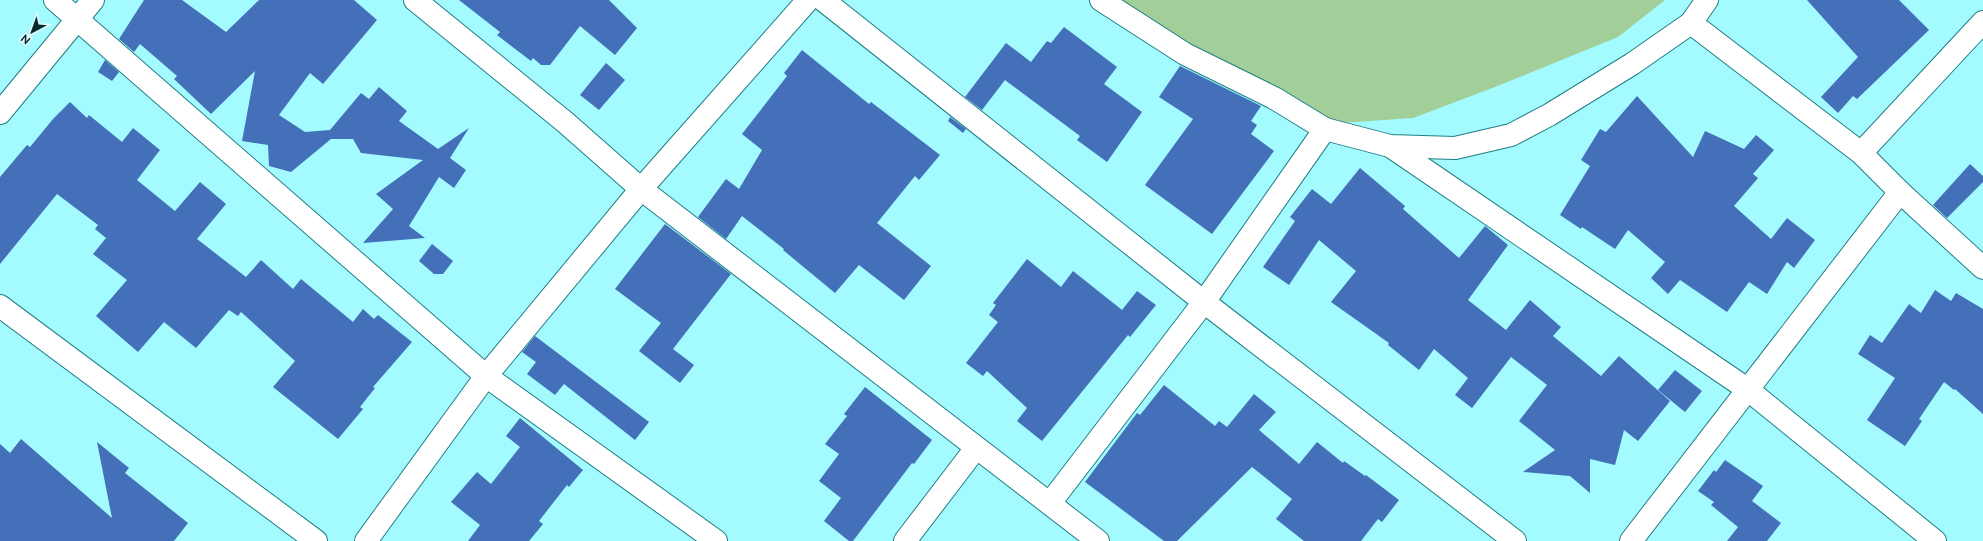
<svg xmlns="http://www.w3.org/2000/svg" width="1983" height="541" font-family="Raleway,sans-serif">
<rect width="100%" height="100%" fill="#a3faff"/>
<path fill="#a2cf99" d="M1117,0H1665L1618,37L1495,87L1413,118L1340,123L1196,54Z"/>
<g fill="#446fb9">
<path d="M144,0H182L226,32L259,0H354L377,20L323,84L310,73L279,115L305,132L330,130L361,93L369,99L379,87L407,111L399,121L438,149L469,128L450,158L466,170L454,188L439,177L409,226L425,238L363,243L393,209L376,194L423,160L361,153L353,139H331L291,172L269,166L268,145L242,141L255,71L211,114L174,79L177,76L140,44L134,52L119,39Z"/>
<path d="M459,0H609L637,28L615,55L580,26L550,65H541L533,58L531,61L497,35L500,32Z"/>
<path d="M1807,0H1899L1929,30L1857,99L1853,96L1838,113L1821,97L1858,57Z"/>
<path d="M1064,27L1117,67L1104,84L1142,112L1107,162L1077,140L1080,136L1005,80L982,110L965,97L1006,43L1031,62L1047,41L1051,43Z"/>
<path d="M802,50L869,104L871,102L940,155L919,180L915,176L877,223L931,266L904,300L859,265L835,293L783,250L784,249L742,216L726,239L698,217L726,179L739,189L762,150L742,134L787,76L784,73Z"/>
<path d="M105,60L119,72L112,81L98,72Z"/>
<path d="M606,63L625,80L599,110L580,95Z"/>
<path d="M1180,66L1261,106L1251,121L1257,125L1251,134L1274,151L1212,234L1145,185L1193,119L1159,97Z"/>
<path d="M1637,96L1693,157L1705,131L1744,149L1756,135L1774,150L1753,174L1758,178L1734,206L1771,239L1787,218L1815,240L1794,268L1787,262L1767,294L1749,282L1727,312L1680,280L1668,294L1651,278L1665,262L1628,230L1615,249L1582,227L1581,229L1560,215L1590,166L1581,160L1600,129L1606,132Z"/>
<path d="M70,102L87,118L89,115L122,142L133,128L160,150L137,180L175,211L200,182L226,204L197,239L246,277L261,260L293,289L301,279L353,322L363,309L374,319L378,315L412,342L373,387L375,388L360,407L363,409L338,439L273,387L295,361L241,312L238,316L229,310L196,348L164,322L138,352L96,316L127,280L93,254L106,238L95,229L98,225L57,194L0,264V177L27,145L30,147L53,119Z"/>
<path d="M950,117L966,129L963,133L948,121Z"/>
<path d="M1970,164L1983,176V182L1947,218L1933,205Z"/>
<path d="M1360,168L1405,206L1403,209L1459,258L1485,226L1508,245L1468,300L1506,330L1530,300L1561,327L1553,336L1601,376L1619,356L1670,401L1638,441L1624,430L1615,465L1590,459V493L1570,476L1523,472L1555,450L1519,421L1547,385L1511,357L1472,408L1455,395L1468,378L1434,349L1419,370L1388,345L1389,343L1331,302L1356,271L1319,240L1289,285L1263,267L1295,221L1290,217L1312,189L1331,204Z"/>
<path d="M665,224L731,274L673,349L694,365L680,383L639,351L661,323L615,289Z"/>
<path d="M432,244L453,261L443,274H434L419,261Z"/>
<path d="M1027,259L1061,287L1073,271L1122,310L1137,291L1156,305L1130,337L1128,335L1042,441L1017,421L1027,408L987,371L983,376L966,363L998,322L989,315L996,305L993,303Z"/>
<path d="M1935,290L1951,301L1956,293L1983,309V414L1955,389L1954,390L1944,382L1919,419L1922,421L1905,446L1867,420L1895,378L1858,354L1870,335L1882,343L1909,304L1921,313Z"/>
<path d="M535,336L649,422L635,440L564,384L555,395L527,374L536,362L522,352Z"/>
<path d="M1675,370L1702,391L1685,412L1658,390Z"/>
<path d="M1164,385L1215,426L1219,421L1227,427L1254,394L1276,412L1259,430L1299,464L1317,442L1343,463L1344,461L1365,476L1366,475L1399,500L1382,522L1378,519L1361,541H1304L1276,519L1292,499L1252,467L1177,541H1164L1085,482L1137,413L1140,415Z"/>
<path d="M865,387L932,440L914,464L912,463L853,541H849L824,521L841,498L819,481L839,454L825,444L847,416L844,414Z"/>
<path d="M520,418L583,470L569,487L567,485L539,521L543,524L529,541H468L480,525L451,502L477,472L491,484L520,447L506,436Z"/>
<path d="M21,439L112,518L97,442L129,468L125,473L188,523L174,541H0V444L10,453Z"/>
<path d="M1725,460L1763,486L1752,501L1781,523L1767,541H1727L1738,527L1711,505L1714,502L1698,491L1714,470L1716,472Z"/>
</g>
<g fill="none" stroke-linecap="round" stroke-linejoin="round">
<defs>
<g id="minor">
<path d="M55,0L486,376L716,541"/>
<path d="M415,0L565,122L641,189L1098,541"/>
<path d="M823,0L1204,302L1515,541"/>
<path d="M1101,0L1185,54L1274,98L1325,129L1390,146L1455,148L1511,135L1549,115L1632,64L1691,23L1707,0"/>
<path d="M1691,23L1861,153L1900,192L1983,268"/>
<path d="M0,113L93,0"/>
<path d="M1390,146L1747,389L1935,541"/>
<path d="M1861,153L1983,22"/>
<path d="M0,306L316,541"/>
<path d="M1050,503L1204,302L1325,129"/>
<path d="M366,541L486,376L641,189L808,0"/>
<path d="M905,541L976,448"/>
<path d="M1631,541L1900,192"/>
</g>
</defs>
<use href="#minor" stroke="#217f85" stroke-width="24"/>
<use href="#minor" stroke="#fff" stroke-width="22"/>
</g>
<g transform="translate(32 32) rotate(221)" stroke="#e6fafb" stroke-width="3" paint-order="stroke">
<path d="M0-3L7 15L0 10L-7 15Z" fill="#042b2d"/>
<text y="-6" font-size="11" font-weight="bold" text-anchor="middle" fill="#042b2d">N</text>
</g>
</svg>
